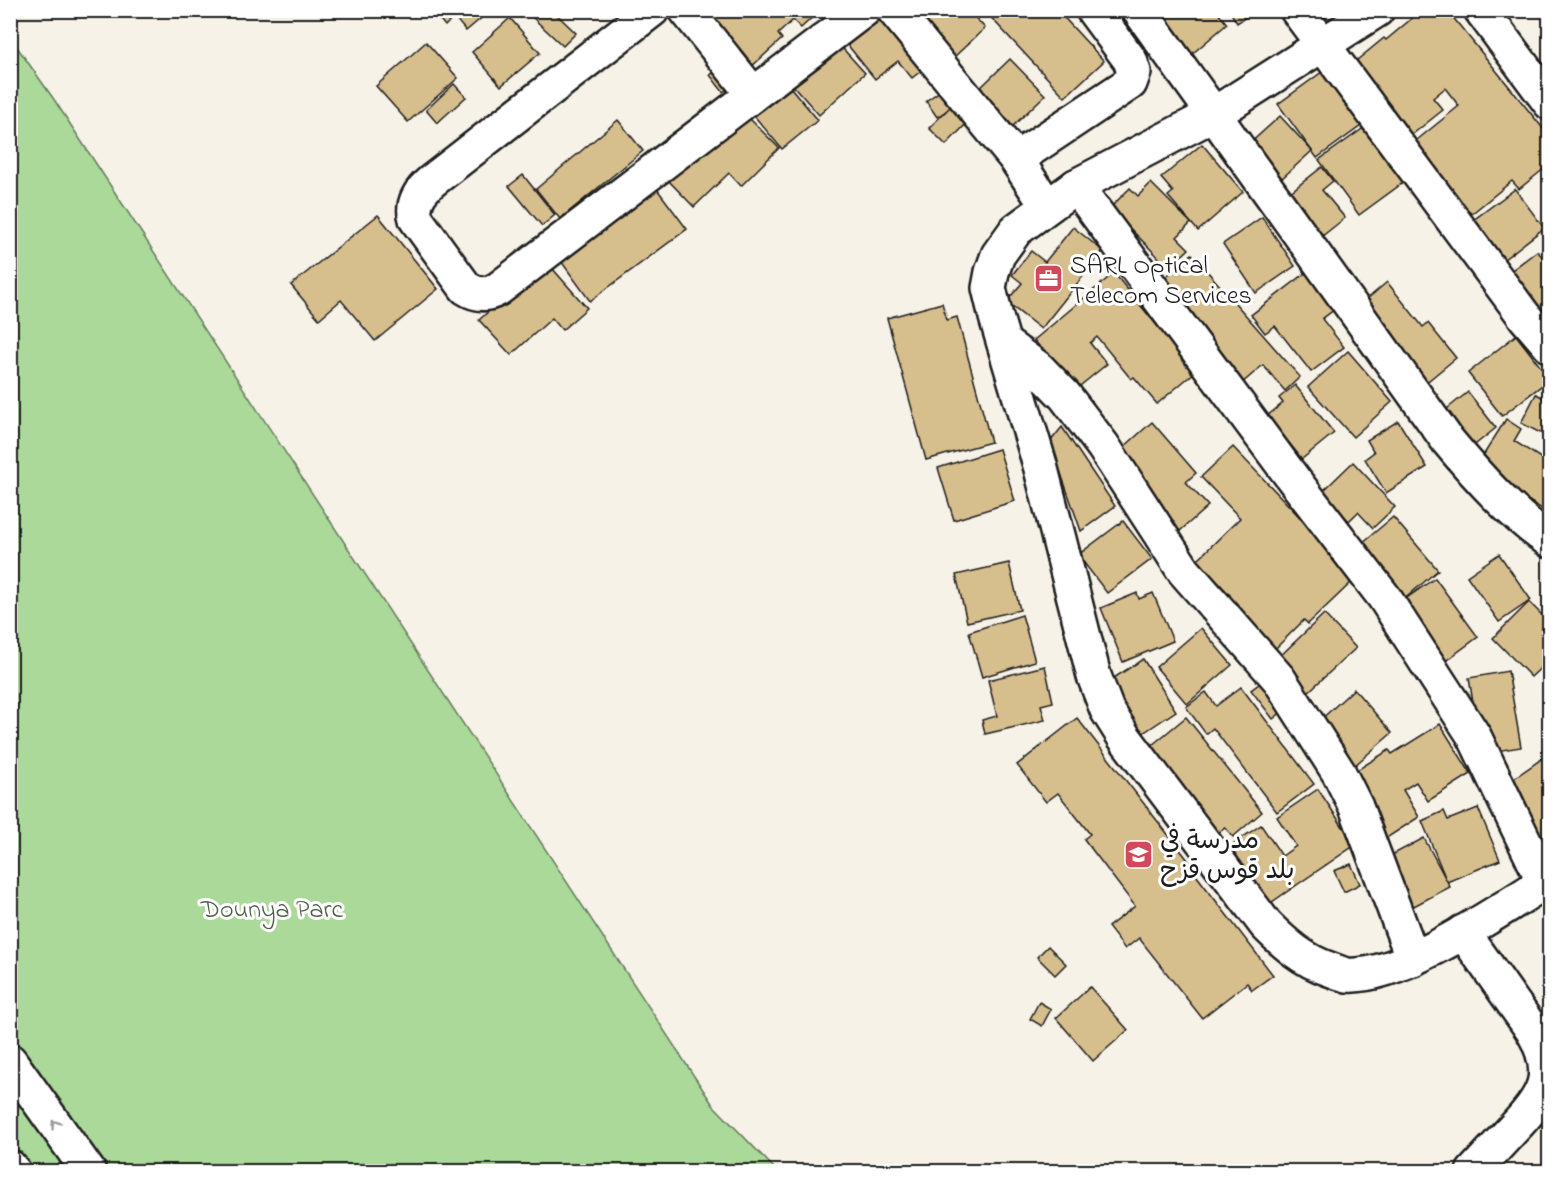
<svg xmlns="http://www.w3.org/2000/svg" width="1560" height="1182" font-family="'Indie Flower','Playpen Sans Arabic',sans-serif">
<rect width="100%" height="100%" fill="#f7f2e8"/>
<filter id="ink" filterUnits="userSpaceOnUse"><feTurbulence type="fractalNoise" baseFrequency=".0167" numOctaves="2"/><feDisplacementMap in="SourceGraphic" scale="12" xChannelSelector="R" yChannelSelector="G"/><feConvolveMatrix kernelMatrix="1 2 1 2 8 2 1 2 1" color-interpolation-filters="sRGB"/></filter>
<g filter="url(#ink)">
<path fill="#aad999" stroke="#637a5a" stroke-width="1.5" d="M10,37L53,98L713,1105L777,1171H11Z"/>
<g fill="#d7be8d" stroke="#1c1c1c" stroke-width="1.5">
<path d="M432,10H491L466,31L454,17L445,26Z"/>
<path d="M538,10H552L576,33L563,46L532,17Z"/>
<path d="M697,10H820L801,28L793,20L778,34L782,39L750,68Z"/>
<path d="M876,10L926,67L912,78L898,61L875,79L842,38Z"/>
<path d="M908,10H972L970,12L985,28L953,58Z"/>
<path d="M984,10H1057L1104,61L1065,97Z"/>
<path d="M1143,10H1216L1227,24L1185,60Z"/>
<path d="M1229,10H1257L1237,23Z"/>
<path d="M1422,10H1447L1550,137V164L1519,189L1512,181L1465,219L1407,148L1459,106L1445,88L1433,98L1443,110L1409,137L1351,65L1384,38L1386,40Z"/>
<path d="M510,18L540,53L501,86L472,52Z"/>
<path d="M835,40L865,73L819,115L790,82Z"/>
<path d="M426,42L458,78L408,122L376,86Z"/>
<path d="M1010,59L1045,95L1012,127L977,91Z"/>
<path d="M720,68L732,85L723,92L710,75Z"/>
<path d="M1326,69L1365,123L1317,158L1278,104Z"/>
<path d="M785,81L818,120L782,149L750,111Z"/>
<path d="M454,84L466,97L437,123L426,110Z"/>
<path d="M940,91L952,107L937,117L926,101Z"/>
<path d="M951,106L968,122L946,145L929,128Z"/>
<path d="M743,112L779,148L741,186L729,173L694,207L666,178Z"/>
<path d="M1280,116L1312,151L1280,180L1248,145Z"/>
<path d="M618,120L643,151L560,219L536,189Z"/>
<path d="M1365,127L1404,182L1359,215L1319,160Z"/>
<path d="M1202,144L1243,192L1198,231L1168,196L1173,192L1161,178Z"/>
<path d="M1322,167L1333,181L1322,190L1345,218L1316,241L1283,198Z"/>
<path d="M523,175L555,215L542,226L509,186Z"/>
<path d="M1151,183L1191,223L1177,237L1189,249L1169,268L1110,208L1130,188L1138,196Z"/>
<path d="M654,185L687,229L590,301L558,257Z"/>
<path d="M1515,189L1544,228L1494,267L1464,227Z"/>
<path d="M378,215L438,289L375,341L341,300L319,319L291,285Z"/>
<path d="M1262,217L1295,266L1256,293L1223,244Z"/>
<path d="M1073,227L1103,251L1041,329L1006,302L1022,283L1012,275L1031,251L1045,262Z"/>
<path d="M1537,251L1550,265V328L1507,274Z"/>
<path d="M1192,254L1300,377L1285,391L1263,365L1240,385L1155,286Z"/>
<path d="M545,260L587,308L562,330L552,318L511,355L479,320Z"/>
<path d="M1307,272L1335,309L1322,319L1344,347L1311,372L1275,326L1265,333L1251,315Z"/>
<path d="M1114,273L1195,372L1157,404L1134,377L1131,379L1097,337L1090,343L1107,364L1075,390L1034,340Z"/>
<path d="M1387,282L1423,327L1428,323L1456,358L1423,385L1359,306Z"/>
<path d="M942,303L947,320L957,317L991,442L926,460L887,318Z"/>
<path d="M1516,335L1550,379L1502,416L1468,373Z"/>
<path d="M1348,351L1392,402L1353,437L1308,387Z"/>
<path d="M1295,385L1334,433L1302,459L1267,416L1283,403L1279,398Z"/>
<path d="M1468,392L1496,428L1466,452L1438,416Z"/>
<path d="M1536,394L1550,401V438L1521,423Z"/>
<path d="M1506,419L1521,429L1514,441L1550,464V504L1545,511L1476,467Z"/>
<path d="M1398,421L1427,467L1386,493L1365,459L1374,452L1367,440Z"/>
<path d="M1152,422L1196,473L1186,482L1208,506L1180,531L1114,456Z"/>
<path d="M1062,427L1115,506L1081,531L1050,442Z"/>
<path d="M1233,447L1357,577L1308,624L1304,620L1274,650L1226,599L1230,595L1197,560L1240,518L1201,477Z"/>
<path d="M999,449L1015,501L954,520L938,468Z"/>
<path d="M1353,462L1395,507L1373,528L1358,512L1349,521L1322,492Z"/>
<path d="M1393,517L1438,570L1401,602L1356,548Z"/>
<path d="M1123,521L1152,559L1107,593L1078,555Z"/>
<path d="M1499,554L1531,600L1499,622L1467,576Z"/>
<path d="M1009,563L1020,610L967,622L956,575Z"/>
<path d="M1435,578L1478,637L1440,665L1397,605Z"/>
<path d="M1137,593L1139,599L1153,593L1173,641L1123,662L1101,608Z"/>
<path d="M1529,602L1550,623V659L1531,677L1493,638Z"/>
<path d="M1324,614L1356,648L1306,694L1275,661Z"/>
<path d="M1022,615L1035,661L982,677L969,632Z"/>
<path d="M1201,628L1232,665L1187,704L1156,667Z"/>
<path d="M1143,659L1176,711L1137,737L1103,685Z"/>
<path d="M1045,666L1053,702L1041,705L1045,720L985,734L982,720L997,716L988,680Z"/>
<path d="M1508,671L1521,747L1496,751L1494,736L1479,739L1469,678Z"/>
<path d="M1267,678L1288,707L1273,719L1251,690Z"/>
<path d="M1241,687L1314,784L1277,812L1213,728L1206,734L1186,707L1206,692L1216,706Z"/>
<path d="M1354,689L1392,733L1354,766L1317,723Z"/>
<path d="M1186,717L1262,812L1233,837L1225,827L1216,835L1146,750Z"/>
<path d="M1077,718L1195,869L1193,871L1273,975L1252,990L1247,983L1202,1018L1139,938L1125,949L1108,927L1135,906L1084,839L1090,834L1058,793L1046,802L1017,765Z"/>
<path d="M1440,724L1471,774L1428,801L1416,782L1403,790L1419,817L1385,839L1346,777L1389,750L1392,754Z"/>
<path d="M1550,753V832L1541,839L1503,786Z"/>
<path d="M1318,789L1355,845L1269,904L1230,846L1261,825L1282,856L1296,846L1277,817Z"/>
<path d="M1478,808L1500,860L1447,882L1422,821L1444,811L1448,820Z"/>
<path d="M1424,838L1450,887L1412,907L1386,858Z"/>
<path d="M1351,864L1360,884L1344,892L1334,871Z"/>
<path d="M1048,946L1066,964L1055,975L1037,957Z"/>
<path d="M1090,987L1128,1030L1093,1061L1056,1018Z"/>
<path d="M1039,1002L1051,1009L1042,1026L1030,1019Z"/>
</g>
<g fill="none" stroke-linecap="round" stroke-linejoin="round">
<defs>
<g id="minor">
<path d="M652,10L432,181C421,190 411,203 416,219L466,288C477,295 486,296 498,289L864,10"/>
<path d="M686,10L753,94"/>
<path d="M894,10L1016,159L1047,206"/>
<path d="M1139,10L1448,441C1478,477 1511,514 1550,541"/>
<path d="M1297,10L1525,317L1550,346"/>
<path d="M1377,10L1214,114L1076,186L1016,230L998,255L992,272L989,288L996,317L1040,465L1094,676L1107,710L1124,737L1266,925C1285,944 1303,960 1329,969C1335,971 1341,974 1347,975C1402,979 1502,908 1550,879"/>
<path d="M1481,10L1550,103"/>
<path d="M1016,159L1130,83L1134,72L1130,60L1093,10"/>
<path d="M1076,186L1294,480L1384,597L1474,736L1544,882"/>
<path d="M1004,343L1038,368L1065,396L1103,446L1184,571L1279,679L1339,773L1356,807L1413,959"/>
<path d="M1463,932L1533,1031C1558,1075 1544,1097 1512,1130C1499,1144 1486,1158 1473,1172"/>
</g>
<g id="highway">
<path d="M10,1061L89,1172"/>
<path d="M10,1167L14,1172"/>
</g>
</defs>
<use href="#minor" stroke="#1c1c1c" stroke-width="38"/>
<use href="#highway" stroke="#1c1c1c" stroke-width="38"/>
<use href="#minor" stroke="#fff" stroke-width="33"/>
<use href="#highway" stroke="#fff" stroke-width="33"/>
</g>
<defs><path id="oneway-chevron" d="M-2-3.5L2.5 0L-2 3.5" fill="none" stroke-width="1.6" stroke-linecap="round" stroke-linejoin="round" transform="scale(1.5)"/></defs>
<use stroke="#999" href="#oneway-chevron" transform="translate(55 1124) rotate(-126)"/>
</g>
<defs>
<symbol id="office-square" viewBox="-11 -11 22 22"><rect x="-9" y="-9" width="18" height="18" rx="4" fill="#d1495b" stroke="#fff"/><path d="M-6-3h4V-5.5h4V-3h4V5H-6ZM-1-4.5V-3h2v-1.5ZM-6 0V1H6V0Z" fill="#fff"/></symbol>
<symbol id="school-square" viewBox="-11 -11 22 22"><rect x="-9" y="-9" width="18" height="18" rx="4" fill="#d1495b" stroke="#fff"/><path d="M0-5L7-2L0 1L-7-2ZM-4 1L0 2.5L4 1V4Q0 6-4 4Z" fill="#fff"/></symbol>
</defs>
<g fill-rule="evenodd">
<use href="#office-square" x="1032" y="262" width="33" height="33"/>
<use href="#school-square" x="1122" y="838" width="33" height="33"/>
</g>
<g text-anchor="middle" stroke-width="6" stroke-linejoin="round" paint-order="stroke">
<g font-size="26" fill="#1c1c1c" stroke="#fff" text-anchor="start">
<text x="1070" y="273">SARL Optical<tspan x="1070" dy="30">Telecom Services</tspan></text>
<text x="1160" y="848">مدرسة في<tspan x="1160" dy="30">بلد قوس قزح</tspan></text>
</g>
<g font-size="26" fill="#4e5e48" stroke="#fff">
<text x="272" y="917">Dounya Parc</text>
</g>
</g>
<rect width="1560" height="1182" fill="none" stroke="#fff" stroke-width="36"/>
<rect x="18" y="18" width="1524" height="1146" fill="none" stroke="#1c1c1c" stroke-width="2" filter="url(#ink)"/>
</svg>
